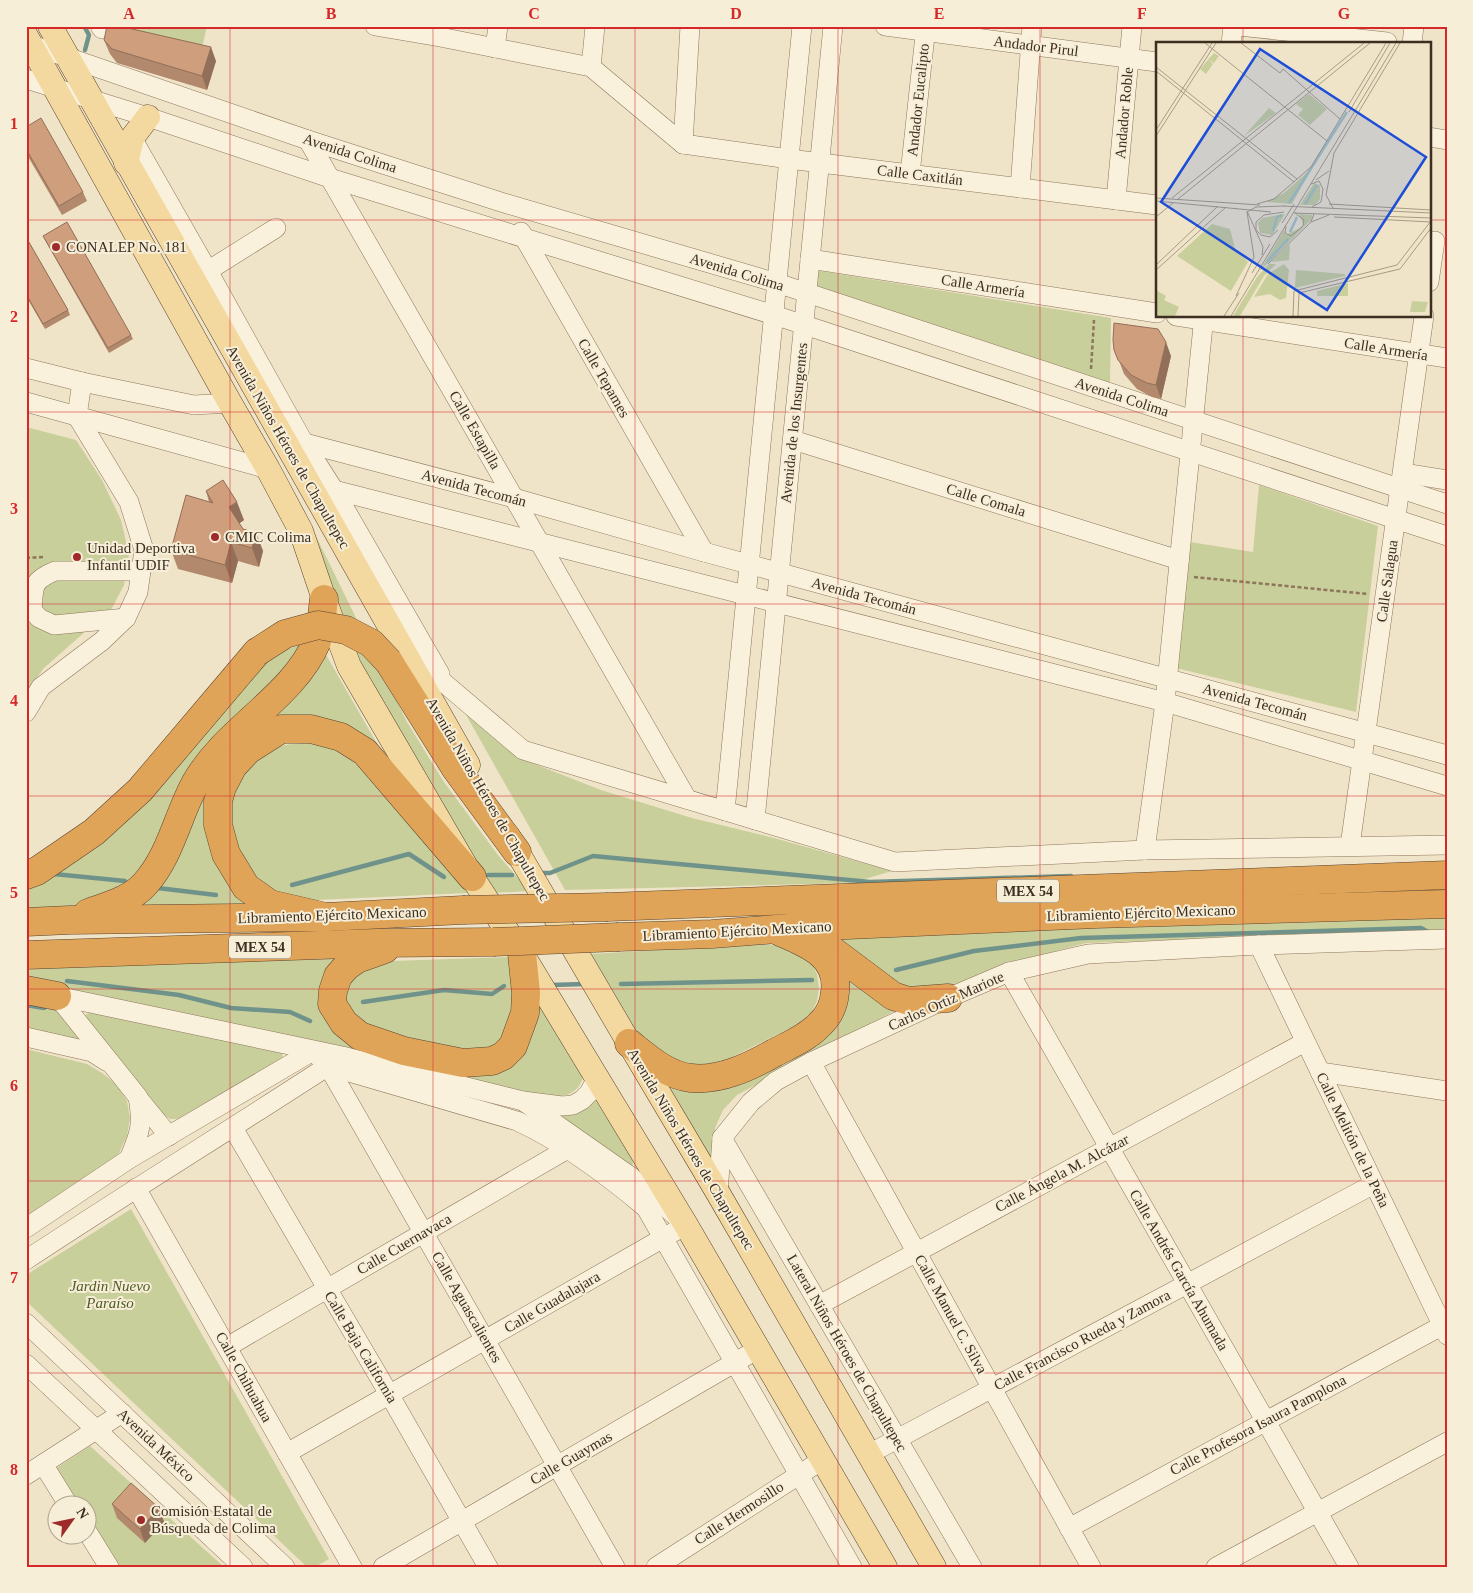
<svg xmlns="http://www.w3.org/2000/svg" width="1473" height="1593" font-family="'Times New Roman',serif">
<rect width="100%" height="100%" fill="#f0e4c8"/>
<g fill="#c9cf9b">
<path d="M110,26H207L201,52Z"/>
<path d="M814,270L1111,318L1110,385L812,290Z"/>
<path d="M26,427L76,440L102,480L121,520L129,554L124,585L112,608L44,668L26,692Z"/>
<path d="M1259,485L1378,526L1356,712L1176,668L1190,542L1253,552Z"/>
<path d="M313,530L407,722L444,782L498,855L529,891L492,893L359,667Z"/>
<path d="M306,643L171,822L130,887L84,906L26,908V887L256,666L278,652Z"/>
<path d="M321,646L395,775L347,733L247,743L208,840L211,853L220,869L263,911H124L211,770Z"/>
<path d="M465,713L522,759L601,790L692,818L774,838L892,871L852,883L565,890Z"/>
<path d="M312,742L338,749L361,764L468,893L317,900H292L268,892L233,854L229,800L241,775L260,756L284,745Z"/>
<path d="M1447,917V931L1086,943L1000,966L938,992H905L822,935Z"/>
<path d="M760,944L788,946L811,962L817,974L819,988L817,1001L811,1014L801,1023L718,1064L700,1069L669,1062L635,1032L591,954Z"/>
<path d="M351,955L327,1015L491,1071L531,986L583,1077C577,1097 563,1096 545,1097L26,982V961Z"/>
<path d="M510,957L516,995L512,1032L485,1053L378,1036L346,1007C345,975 362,967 391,961Z"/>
<path d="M830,957L896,1010L737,1095L723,1110L715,1128L713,1163L659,1077L819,1038Z"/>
<path d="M26,1000L59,1006L92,1047L26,1033Z"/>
<path d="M90,1012L281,1050L283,1058L177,1119H170L158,1111L84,1016Z"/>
<path d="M26,1049L87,1064L102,1073L117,1085L127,1101L130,1118L127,1136L118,1155L26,1217Z"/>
<path d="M594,1098L632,1157L633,1164L630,1167L555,1116C574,1116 581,1110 594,1098Z"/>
<path d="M131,1209L329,1559L315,1567H307L26,1301V1275Z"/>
<path d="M90,1446L224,1567H117L88,1521V1506L78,1505L55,1469Z"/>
</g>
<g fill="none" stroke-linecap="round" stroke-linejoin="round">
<g stroke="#6f938a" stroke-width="4.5">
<path d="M84,26L89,35L85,50"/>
<path d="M542,873H550L593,856L870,882L1071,876"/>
<path d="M54,874L125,881"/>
<path d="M488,875H512"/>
<path d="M292,885L409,854L444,877"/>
<path d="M158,888L216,895"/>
<path d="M896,970L974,951L1081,938L1421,928L1430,933"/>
<path d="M67,981L179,995L231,1008L290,1012L310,1021"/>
<path d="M621,984L812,980"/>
<path d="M550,985L586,984"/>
<path d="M363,1002L444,990L492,994L504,986"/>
<path d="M26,1005L44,1008"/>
</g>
<defs>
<g id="minor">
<path d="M100,26L102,29"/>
<path d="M375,26L440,37L591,67L683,144"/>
<path d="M885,26L1157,62"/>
<path d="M1239,26L1387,42"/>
<path d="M26,43L308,140L504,203L777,283L1447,504"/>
<path d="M1231,44L1233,26"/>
<path d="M1412,44L1414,26"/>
<path d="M495,48L498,26"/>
<path d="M591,67L595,26"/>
<path d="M26,79L148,117L330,178L774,315L1447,536"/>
<path d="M1429,137L1447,140"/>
<path d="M132,138L208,271L304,443L334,490L440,674"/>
<path d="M308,140L687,799"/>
<path d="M683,144L789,159L1157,205"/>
<path d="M683,144L690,26"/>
<path d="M910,174L926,26"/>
<path d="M1020,188L1032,26"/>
<path d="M1116,200L1132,26"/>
<path d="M521,232L704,552"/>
<path d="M810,259L1157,313"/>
<path d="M198,277L276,228"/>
<path d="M1429,282L1435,241"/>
<path d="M1176,316L1447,358"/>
<path d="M26,368L82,382L194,405L230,403"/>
<path d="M26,402L268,469"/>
<path d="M282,437L514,498L704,552L1447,755"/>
<path d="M793,440L1179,560"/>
<path d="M1403,473L1447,480"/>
<path d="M310,487L334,490L1165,702L1447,786"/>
<path d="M126,618L54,625L39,618L32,610C34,587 31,581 55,571H141"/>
<path d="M410,654L523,750L895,862L1145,850L1447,845"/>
<path d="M26,712L41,687L102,641L126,618L138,592L144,550L129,502L77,416L82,382"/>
<path d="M725,811L802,26"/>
<path d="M755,820L833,26"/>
<path d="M1350,846L1424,316"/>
<path d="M1145,850L1165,702L1204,316"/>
<path d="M1259,945L1447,1335"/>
<path d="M1009,972L1349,1567"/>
<path d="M57,996L342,1056L523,1101L562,1106L573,1105L582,1100L589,1093L597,1078"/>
<path d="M57,996L138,1097C143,1125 140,1133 129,1159"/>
<path d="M26,1037L92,1052L106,1061"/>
<path d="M313,1051L328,1066L615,1567"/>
<path d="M811,1062L1091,1567"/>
<path d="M1320,1072L1447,1091"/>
<path d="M138,1098L169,1136"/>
<path d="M233,1128L389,1394L488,1567"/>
<path d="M722,1138L972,1567"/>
<path d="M136,1188L352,1567"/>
<path d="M718,1193L722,1138L751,1102L776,1081L811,1062L948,998L1009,972L1088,954L1259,945L1447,939"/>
<path d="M26,1228L129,1159L313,1051"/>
<path d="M26,1260C126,1194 228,1131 328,1066L517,1121C563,1142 608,1176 646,1208L852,1567"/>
<path d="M819,1305L1305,1042"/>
<path d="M26,1323L285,1567"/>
<path d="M227,1347L576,1144"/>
<path d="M26,1364L243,1567"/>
<path d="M287,1453L686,1225L630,1176L523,1101"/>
<path d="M869,1454L1374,1184"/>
<path d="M43,1464L69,1506"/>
<path d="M26,1475L122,1413"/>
<path d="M1069,1528L1447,1323"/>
<path d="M88,1533L109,1567"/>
<path d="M383,1567L758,1349"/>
<path d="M656,1567L822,1460"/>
<path d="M1216,1567L1447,1442"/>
</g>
<g id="major">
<path d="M50,26L468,765"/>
<path d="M26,36L230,403L268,469L301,531L324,599L349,666L472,877L522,954L686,1225L885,1567"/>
<path d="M126,163L132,138L148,117"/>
<path d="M508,836L629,1043L718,1193L934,1567"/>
</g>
<g id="highway">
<path d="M389,662L456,769L517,852"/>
<path d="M26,875L37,871L94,832L140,790L257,652"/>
<path d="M608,907L1447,875"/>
<path d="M88,913C107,906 131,900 145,884C171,855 178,814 196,782C228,727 293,698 317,641C322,629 322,612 324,599"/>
<path d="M326,917L270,904L246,887L226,854L218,825V801L222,787L233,766L248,750L281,729H311L341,737L365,752L472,877"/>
<path d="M26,922L70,920L326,917L463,910"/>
<path d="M619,937L712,934L802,927L1095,914L1447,904"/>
<path d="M821,942L893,996L909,1001L948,998"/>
<path d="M385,949L357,959L347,966L338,976L333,991L332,1004L344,1023L360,1036L404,1051L463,1063L492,1061L503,1056L513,1046L525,1013L526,993L522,954"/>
<path d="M26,955L377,943L493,942"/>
<path d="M26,990L57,996"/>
<path d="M629,1043C648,1058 666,1075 691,1078C720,1081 749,1067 774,1053C789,1045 807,1038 819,1025C829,1016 834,1005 835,992C840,955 806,943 778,931"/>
</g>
</defs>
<use href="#minor" stroke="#8d765c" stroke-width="20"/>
<use href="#major" stroke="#5b4430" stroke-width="25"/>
<use href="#highway" stroke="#5b4430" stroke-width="29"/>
<g stroke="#8d765c" stroke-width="2.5" stroke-dasharray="4 2.5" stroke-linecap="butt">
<path d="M1091,369L1094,320"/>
<path d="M26,558L43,557"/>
<path d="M1194,577L1368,594"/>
</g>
<use href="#minor" stroke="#faf1dc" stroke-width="19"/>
<use href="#major" stroke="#f3d9a0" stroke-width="24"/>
<use href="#highway" stroke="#e0a458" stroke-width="28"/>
<defs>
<g id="highway-bridge">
<path d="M257,652L285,634L318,625L346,630L371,643L389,662"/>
<path d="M463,910L608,907"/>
<path d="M493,942L619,937"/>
</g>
</defs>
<use href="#highway-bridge" stroke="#5b4430" stroke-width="29" stroke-linecap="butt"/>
<use href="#highway-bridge" stroke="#e0a458" stroke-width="28"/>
</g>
<g fill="#b2896c">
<path d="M104,40L216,61L207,90L117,63L110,54Z"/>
<path d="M26,127L83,192L87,201L62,215L26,153Z"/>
<path d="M43,236L131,335L133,339L109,353L45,240Z"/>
<path d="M26,237L68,310L70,315L45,329L26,296Z"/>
<path d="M1115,350L1171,356L1161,399L1152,397L1137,389L1124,374Z"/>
<path d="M206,491L244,520L239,523L243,529L256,533L263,551L259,567L238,561L232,583L178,569L171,550L209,502Z"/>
<path d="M112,1504L159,1508L164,1522L145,1543L117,1518Z"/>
</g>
<g fill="#916f58">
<path d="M211,47L216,61L207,90L202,76Z"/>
<path d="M1166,342L1171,356L1161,399L1156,385Z"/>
<path d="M237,502L244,520L236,526L229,507Z"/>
<path d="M256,533L263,551L259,567L252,548Z"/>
<path d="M231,542L238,561L232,583L225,565Z"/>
<path d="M159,1508L164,1522L145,1543L140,1529Z"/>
</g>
<g fill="#cf9f7d" stroke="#916f58">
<path d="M107,26H119L211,47L202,76L112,49L104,40Z"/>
<path d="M41,118L83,192L59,206L26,149V127Z"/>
<path d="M67,222L131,335L108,348L43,236Z"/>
<path d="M26,237L68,310L43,324L26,294Z"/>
<path d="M1114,323L1158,329L1166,342L1156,385L1147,383L1131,375L1118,360L1114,350L1113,340Z"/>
<path d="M223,480L237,502L229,507L243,529L256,533L252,548L231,542L225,565L171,550L186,495L213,503L206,491Z"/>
<path d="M131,1483L159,1508L140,1529L112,1504Z"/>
</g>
<path fill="none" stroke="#d62828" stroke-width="1" stroke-opacity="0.55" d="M230,26V1567M433,26V1567M635,26V1567M838,26V1567M1040,26V1567M1243,26V44M26,220H1157M1429,220H1447M1243,316V1567M26,412H1447M26,604H1447M26,796H1447M26,989H1447M26,1181H1447M26,1373H1447"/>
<g fill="#9e2a2b" stroke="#f7eed8" stroke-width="2">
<circle cx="56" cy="247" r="5"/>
<circle cx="215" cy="537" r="5"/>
<circle cx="77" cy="557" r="5"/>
<circle cx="141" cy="1520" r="5"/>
</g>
<g text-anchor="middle" stroke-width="4" stroke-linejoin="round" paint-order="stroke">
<g fill="#f7eed8" stroke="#756857" stroke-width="1">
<rect x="997" y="879.5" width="62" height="23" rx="4"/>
<rect x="229" y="935.5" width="62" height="23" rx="4"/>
</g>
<g font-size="14" font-weight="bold" fill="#3d2e20">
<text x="1028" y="896">MEX 54</text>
<text x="260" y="952">MEX 54</text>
</g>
<g font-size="15" fill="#3d2e20" stroke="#f7eed8">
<text transform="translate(1036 46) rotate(7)" y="5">Andador Pirul</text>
<text transform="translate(918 100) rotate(-84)" y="5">Andador Eucalipto</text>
<text transform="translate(1124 113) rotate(-85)" y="5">Andador Roble</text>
<text transform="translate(350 153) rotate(18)" y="5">Avenida Colima</text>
<text transform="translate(920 175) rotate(7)" y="5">Calle Caxitlán</text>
<text transform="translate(737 272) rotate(17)" y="5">Avenida Colima</text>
<text transform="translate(983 286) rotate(9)" y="5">Calle Armería</text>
<text transform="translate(1386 349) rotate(9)" y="5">Calle Armería</text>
<text transform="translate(604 378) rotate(60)" y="5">Calle Tepames</text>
<text transform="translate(1122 397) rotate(18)" y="5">Avenida Colima</text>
<text transform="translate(794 423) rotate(-84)" y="5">Avenida de los Insurgentes</text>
<text transform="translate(475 430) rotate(60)" y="5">Calle Estapilla</text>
<text transform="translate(288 447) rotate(60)" y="5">Avenida Niños Héroes de Chapultepec</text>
<text transform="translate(474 488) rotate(15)" y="5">Avenida Tecomán</text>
<text transform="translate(986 500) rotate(17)" y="5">Calle Comala</text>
<text transform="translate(1387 581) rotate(-82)" y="5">Calle Salagua</text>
<text transform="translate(864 596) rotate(15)" y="5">Avenida Tecomán</text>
<text transform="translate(1255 702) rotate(15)" y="5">Avenida Tecomán</text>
<text transform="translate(488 799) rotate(60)" y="5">Avenida Niños Héroes de Chapultepec</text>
<text transform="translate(1141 913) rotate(-2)" y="5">Libramiento Ejército Mexicano</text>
<text transform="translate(332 915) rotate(-2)" y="5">Libramiento Ejército Mexicano</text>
<text transform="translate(737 931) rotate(-3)" y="5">Libramiento Ejército Mexicano</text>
<text transform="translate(946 1001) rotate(-24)" y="5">Carlos Ortiz Mariote</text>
<text transform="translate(1353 1140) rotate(64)" y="5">Calle Melitón de la Peña</text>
<text transform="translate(691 1149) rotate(59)" y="5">Avenida Niños Héroes de Chapultepec</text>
<text transform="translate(1062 1173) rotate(-28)" y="5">Calle Ángela M. Alcázar</text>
<text transform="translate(404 1244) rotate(-30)" y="5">Calle Cuernavaca</text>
<text transform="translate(1179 1270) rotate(60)" y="5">Calle Andrés García Ahumada</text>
<text transform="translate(552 1302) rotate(-30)" y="5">Calle Guadalajara</text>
<text transform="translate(467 1307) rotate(60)" y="5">Calle Aguascalientes</text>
<text transform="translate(951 1314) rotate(61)" y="5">Calle Manuel C. Silva</text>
<text transform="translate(1082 1340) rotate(-28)" y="5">Calle Francisco Rueda y Zamora</text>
<text transform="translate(361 1347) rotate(59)" y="5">Calle Baja California</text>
<text transform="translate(847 1353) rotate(60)" y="5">Lateral Niños Héroes de Chapultepec</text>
<text transform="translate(244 1377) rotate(61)" y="5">Calle Chihuahua</text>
<text transform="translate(1258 1425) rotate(-28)" y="5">Calle Profesora Isaura Pamplona</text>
<text transform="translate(156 1445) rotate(43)" y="5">Avenida México</text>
<text transform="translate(571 1458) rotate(-30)" y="5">Calle Guaymas</text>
<text transform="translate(739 1513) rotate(-33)" y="5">Calle Hermosillo</text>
</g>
<g font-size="15" fill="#3d2e20" stroke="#f7eed8" text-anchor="start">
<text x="66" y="252">CONALEP No. 181</text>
<text x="225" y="542">CMIC Colima</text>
<text x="87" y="553">Unidad Deportiva<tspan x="87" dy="17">Infantil UDIF</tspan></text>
<text x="151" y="1516">Comisión Estatal de<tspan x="151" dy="17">Búsqueda de Colima</tspan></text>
</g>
<g font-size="15" font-style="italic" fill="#4d5a26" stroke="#f7eed8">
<text x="110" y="1291">Jardin Nuevo<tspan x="110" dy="17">Paraíso</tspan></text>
</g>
</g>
<g transform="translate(1156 42)">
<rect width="275" height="275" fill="#f0e4c8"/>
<path d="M58,11L63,14L58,21L53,18L57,22L50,32L44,27ZM153,52L171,67L154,83L142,73L147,67L140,62ZM113,66L120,71L88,94ZM156,126L136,162L110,160L128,151ZM158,141L164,143V157L159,163H144ZM129,172L116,193L104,191L102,181L106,176ZM143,172L156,173L157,176L103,230L128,188L130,193L148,184ZM56,182L74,187L79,206L92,220L75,249L21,214ZM134,202L133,218L116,220V219ZM113,222H120L108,234L84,274H77L101,235ZM128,222L133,228L130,256L124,258L114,252L98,255L112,232ZM140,228L189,232V234L139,246ZM192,241V254H161V249ZM0,248L10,254L8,258L23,265L19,274H0ZM256,259L272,260L269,270H254Z" fill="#c9cf9b"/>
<path fill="none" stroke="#a9c4bc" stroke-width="2.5" d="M133,161L191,70M149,162L161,143M117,189L121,175L126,173M134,190L141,175M111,220L132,197"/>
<path fill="none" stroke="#a89b85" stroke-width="1" d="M49,1L171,99M85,1L124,31L127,27L184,77M0,25L141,137M0,29L138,140M193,70L234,1M0,88L56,1M0,94L60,1M160,138L173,129M155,142L163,139L167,147L165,160L156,165M0,156L104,163M16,156L208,1M22,157L214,1M0,159L115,170M101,162L118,157L155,125L230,1M173,162L275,168M127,164L275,171M177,166L170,153L178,111L244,1M91,169L107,205L106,213M138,171L275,176M0,175L17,161M178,175L275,180M155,180L173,173M126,181L138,162M130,184L129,191L135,194L147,184L148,178L139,171M122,188L114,195L105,193L100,188V180L108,173L128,170M112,222L155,180L158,172M0,223L62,164M0,228L70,165M96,231L114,202M80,254L98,215L91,170L100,165L128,164M68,274L83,251M75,274L240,1M137,274L138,249L241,223L275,179M142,274L143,251L244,227L275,186"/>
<path fill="#1d4ed8" fill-opacity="0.15" stroke="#1d4ed8" stroke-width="2.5" d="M104,7L270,115L171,268L5,160Z"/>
<rect width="275" height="275" fill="none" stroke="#3d2e20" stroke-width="2.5"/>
</g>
<rect width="1473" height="1593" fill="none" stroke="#f7eed8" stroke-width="55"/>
<g transform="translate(72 1520) rotate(57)"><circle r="24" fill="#f7eed8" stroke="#ada18e"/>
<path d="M0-4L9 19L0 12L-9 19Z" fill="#9e2a2b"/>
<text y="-8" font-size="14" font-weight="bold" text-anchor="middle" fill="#3d2e20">N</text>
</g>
<rect x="28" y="28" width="1418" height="1538" fill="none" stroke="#d62828" stroke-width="2"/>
<g font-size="16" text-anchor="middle" font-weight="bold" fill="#d62828">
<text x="129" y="19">A</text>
<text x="331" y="19">B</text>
<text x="534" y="19">C</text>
<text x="736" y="19">D</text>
<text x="939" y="19">E</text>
<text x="1142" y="19">F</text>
<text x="1344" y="19">G</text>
<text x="14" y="129">1</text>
<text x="14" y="322">2</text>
<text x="14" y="514">3</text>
<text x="14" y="706">4</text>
<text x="14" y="898">5</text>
<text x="14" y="1091">6</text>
<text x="14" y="1283">7</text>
<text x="14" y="1475">8</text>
</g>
</svg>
